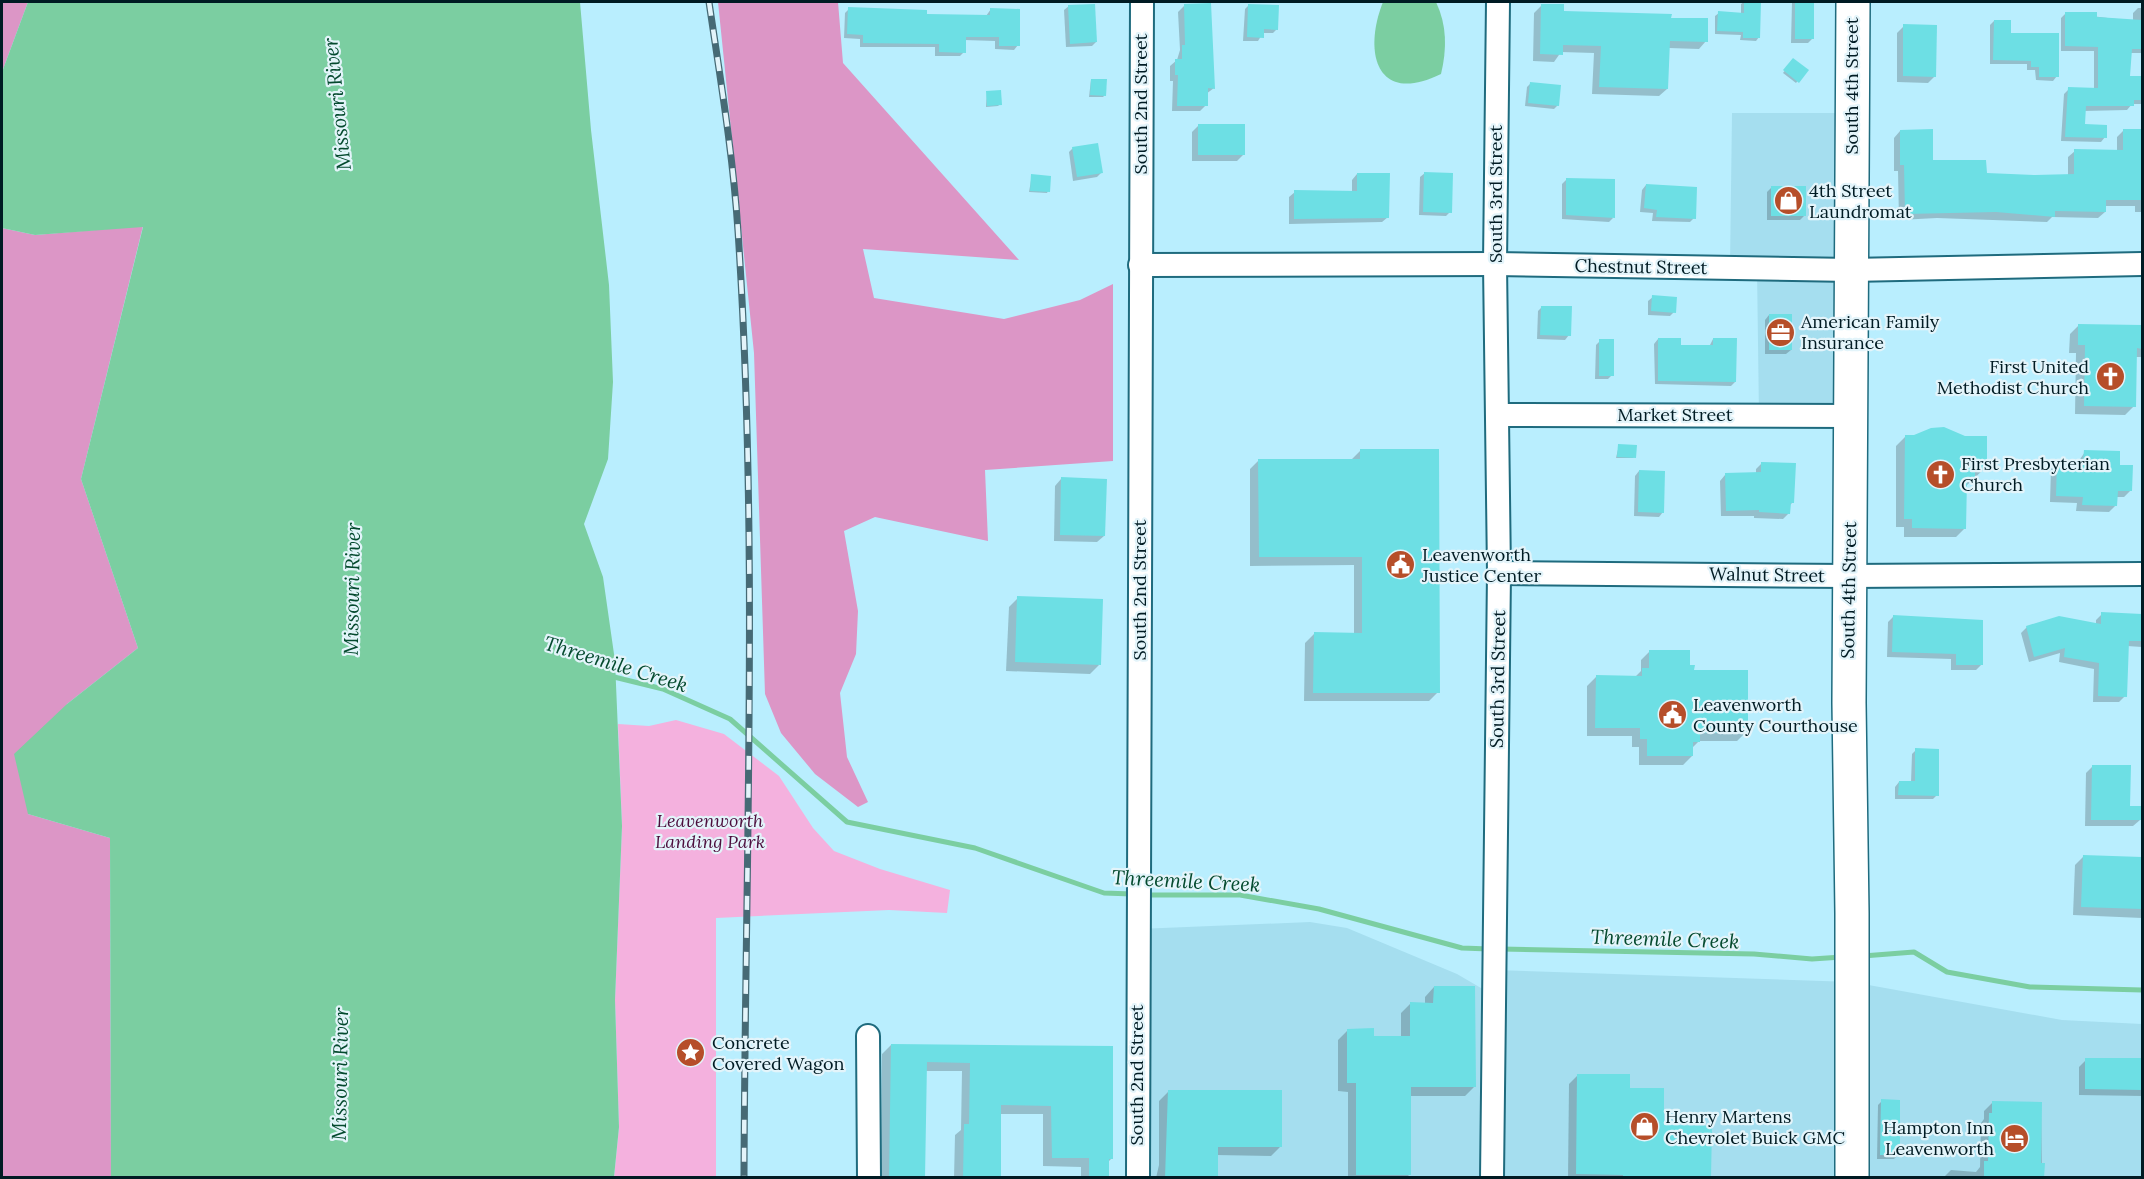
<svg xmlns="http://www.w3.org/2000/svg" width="2144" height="1179" font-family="Lora,serif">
<rect width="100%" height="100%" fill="#b9eefe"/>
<g fill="#a5deef">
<path d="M1732,113H1852V416H1759L1757,269L1730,268Z"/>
<path d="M1310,922L1347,928L1457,974L1493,995L1494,970L1852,982L2062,1020L2142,1024V1177L1138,1178V929Z"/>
</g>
<path fill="#f4b1de" d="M676,720L724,734L779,776L813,828L834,851L880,869L950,890L947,913L889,910L716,918V1177L614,1178L619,1127L615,1000L622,826L618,724L649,726Z"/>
<g fill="#dc96c6">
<path d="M2,2H28L2,72Z"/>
<path d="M718,2H838L843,63L1019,260L863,249L874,298L1004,319L1080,300L1113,284V461L985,470L988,541L875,517L844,531L858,611L856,654L840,693L847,757L868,802L858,807L815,774L781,733L765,694L754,353Z"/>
<path d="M143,226L81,479L138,648L67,704L28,814L110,838L111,1177H2V228L35,235Z"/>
</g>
<g fill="#7bcea1">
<path d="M28,2H580L591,130L609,285L613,382L608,459L584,524L603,577L615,661L622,826L615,1000L619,1127L614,1177H111L110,838L28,814L14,754L67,704L138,648L81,479L143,227L35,235L2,228V72Z"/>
<path d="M1383,2H1436C1447,25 1447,49 1441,74C1376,106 1363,52 1383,2Z"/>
</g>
<g fill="#0003">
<path d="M1744,2H1759V37L1756,41L1740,40L1741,35L1715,34V16L1719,13L1741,14V4Z"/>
<path d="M1792,2H1813L1812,39L1808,43H1791Z"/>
<path d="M1249,5L1277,29L1273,33H1263L1258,41H1243L1245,9Z"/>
<path d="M1069,6L1096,42L1092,46L1066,47L1064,10Z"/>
<path d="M1184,6L1214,88L1206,94V105L1200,111H1172L1173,81H1170V66L1177,60L1180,50L1178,12Z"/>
<path d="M1541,6L1562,12L1670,19L1706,41L1699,49L1669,48L1667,89L1659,96L1592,94L1594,53L1561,52L1554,62L1533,61L1534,13Z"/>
<path d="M2138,8H2142V53H2130L2129,77H2142V104H2132L2127,110L2084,111V126L2105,137L2101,142L2061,141L2064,94L2069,89H2094V51H2061V18L2066,13L2133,21V13Z"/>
<path d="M849,9L925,16H986L991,9L1018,45L1014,50L995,49V41L964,40V52L960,56H935V47H860V39L844,38L845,13Z"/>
<path d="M1994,21L2010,34L2057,76L2053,81L2036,80L2035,70H2027V64H1990V25Z"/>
<path d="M1904,26L1935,76L1928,83L1897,82V33Z"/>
<path d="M1793,60L1806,70L1796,83L1783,73Z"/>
<path d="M1091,80L1105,95L1103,97H1089Z"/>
<path d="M1531,83L1558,105L1554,109L1525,106L1527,87Z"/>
<path d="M987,92L1000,104L998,106L986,107Z"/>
<path d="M1199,125L1244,154L1237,161H1192V132Z"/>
<path d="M1900,131L1932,162L1985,175H2068V157L2075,151H2117V137L2123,131H2142V212H2135V206H2105V212L2098,218L2052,217L2047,222L1937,218L1899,220L1898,171H1894V138Z"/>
<path d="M1073,148L1101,173L1097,177L1073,181L1069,152Z"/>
<path d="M1425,173L1450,212L1446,216L1419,215L1420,177Z"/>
<path d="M1357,174L1388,217L1382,222L1289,224V197L1295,192L1352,193V180Z"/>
<path d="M1032,175L1048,191L1047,193L1029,192Z"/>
<path d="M1567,179L1613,218L1609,222L1562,219V184Z"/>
<path d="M1646,185L1694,218L1690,222L1652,221L1653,213L1640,212L1642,190Z"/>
<path d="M1771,188L1805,215L1800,220H1767V192Z"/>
<path d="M1653,297L1674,312L1670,316L1648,315V301Z"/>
<path d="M1542,307L1569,335L1565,340L1537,339L1538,311Z"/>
<path d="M1769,315L1791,350L1786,354H1765V320Z"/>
<path d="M2079,325L2142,327V357H2135L2134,406L2125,415L2075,414L2076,353H2069L2070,334Z"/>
<path d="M1658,339L1680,346L1709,347L1713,339L1735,382L1731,386L1655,384L1654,344Z"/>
<path d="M1600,341L1612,375L1608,379H1595L1596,345Z"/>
<path d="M1905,437L1985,468L1965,487V528L1956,537H1904V527H1896V446Z"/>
<path d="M1619,445L1634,458H1616Z"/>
<path d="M1361,450L1438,692L1429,701H1304L1305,643L1314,634H1354V565L1250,566V469L1259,460L1352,459Z"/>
<path d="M2085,452L2118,466L2131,490L2124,497H2116V505L2109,512L2076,511L2077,503L2050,502L2051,468L2058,461L2078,462Z"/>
<path d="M1762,463L1793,502L1789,506V513L1783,519L1754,518V516H1721L1720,481L1725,475L1756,474V469Z"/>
<path d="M1639,471L1663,512L1659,517L1634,516L1635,476Z"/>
<path d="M1061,479L1104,536L1097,542L1054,541L1055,486Z"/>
<path d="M1018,598L1099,665L1090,674L1006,671L1009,607Z"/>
<path d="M2102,614L2142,615V647L2127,646L2125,696L2119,702H2093L2094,669L2059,662L2060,653L2029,662L2021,633L2027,627L2096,624V620Z"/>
<path d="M1893,617L1982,664L1976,670H1951V659L1887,657L1888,622Z"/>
<path d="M1650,651L1693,671L1746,732L1737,741H1699L1692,748V756L1683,765H1639V747H1632V736H1587V686L1596,677H1635L1641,671V660Z"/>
<path d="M1916,750L1937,795L1933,799H1895V787L1899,782L1911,783L1912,754Z"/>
<path d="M2093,766L2140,820L2133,826H2085L2086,773Z"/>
<path d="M2084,856L2142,858V918L2073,915L2075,865Z"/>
<path d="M1434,987L1474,1087L1465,1096H1409V1175L1406,1178H1348V1092L1338,1091V1040L1347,1031L1373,1038H1401V1013L1410,1004H1425V997Z"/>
<path d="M891,1045L1112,1048V1158L1107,1163V1178H1081V1167L1043,1166V1114H999V1178H954L955,1135L961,1130L962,1071H926L924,1178H881L882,1054Z"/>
<path d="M2086,1060H2142V1096L2079,1095V1067Z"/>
<path d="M1578,1075L1629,1089L1710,1178H1568L1569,1084Z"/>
<path d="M1168,1092L1280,1147L1271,1156L1216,1155V1178H1156L1159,1165V1101Z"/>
<path d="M1882,1101L1898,1155L1894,1159H1877L1878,1105Z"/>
<path d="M1993,1102L2041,1103L2042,1178H1943L1951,1170L1976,1172L1980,1167L1981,1123L1984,1119V1111Z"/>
</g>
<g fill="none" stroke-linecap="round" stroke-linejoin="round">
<g stroke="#7bcea1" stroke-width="5">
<path d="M610,676L663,689L730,719L847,822L975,848L1104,893L1132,894"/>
<path d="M1144,895H1240L1319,909L1462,948L1489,949"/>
<path d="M1501,949L1754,954L1812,959L1842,957"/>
<path d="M1863,956L1914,952L1947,972L2030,987L2142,990"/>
</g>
</g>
<g fill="#6ddfe4">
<path d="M1744,2H1761L1760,38H1743V32L1717,31L1718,11L1744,13Z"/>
<rect x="1795" y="2" width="19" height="37"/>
<path d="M1211,3L1215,89L1208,88V106H1177L1178,75H1175V59H1182V45H1185L1184,4Z"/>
<path d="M1095,4L1097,42L1070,44L1068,5Z"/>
<path d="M1248,4L1279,5L1278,30L1264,29V38L1247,37Z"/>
<path d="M1541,4H1564V11L1672,14L1671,18H1708V42L1670,41L1668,89L1599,87L1601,46L1563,45V55L1540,54Z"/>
<path d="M848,7L927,10V14L990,15V8L1020,9V46H999V37H966V53L939,52V44L863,43V35L847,34Z"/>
<path d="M2065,12H2097V17L2142,20V49H2132L2130,76H2142V100H2134V106H2086L2085,124L2107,125V138L2065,137L2068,87L2098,88V47L2065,46Z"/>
<path d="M1994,20H2011V33H2059V77H2039V67H2031V61L1993,60Z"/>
<path d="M1903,24L1937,25L1936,77L1903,76Z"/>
<path d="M1793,58L1809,70L1799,83L1783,70Z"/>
<path d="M1091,79H1107L1106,96L1090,95Z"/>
<path d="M1530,82L1561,85L1559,106L1528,103Z"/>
<path d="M1001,90L1002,105L987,106L986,91Z"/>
<rect x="1198" y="124" width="47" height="31"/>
<path d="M1933,129V160H1986L1987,173L2035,175L2074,174V149L2123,150V129H2142V200H2106V212L2055,211V217L1996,212L1905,214L1904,165H1900V130Z"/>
<path d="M1098,143L1103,173L1077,177L1072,147Z"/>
<path d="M1424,172L1453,173L1452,213L1423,212Z"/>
<path d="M1357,173H1390L1389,218L1294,219V190L1357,191Z"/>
<path d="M1031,174L1051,176L1050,192L1030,191Z"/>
<path d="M1566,178L1615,179V218L1566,215Z"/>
<path d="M1646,184L1697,187L1696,219L1656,217L1657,210L1644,208Z"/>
<rect x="1771" y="186" width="35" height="30"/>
<path d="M1652,295L1677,297L1676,313L1651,311Z"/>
<path d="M1541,306H1572L1571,336L1540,335Z"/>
<rect x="1769" y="314" width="23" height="36"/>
<path d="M2078,324L2142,325V349L2137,348L2136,407L2084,406L2085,345H2078Z"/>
<path d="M1658,338H1681V345H1713V338H1737L1736,382L1658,381Z"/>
<rect x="1599" y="339" width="15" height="37"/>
<path d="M1944,427L1965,436H1987V469H1975V479L1967,480L1966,529L1912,528V519H1904L1905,435H1914L1931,428Z"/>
<path d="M1618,444L1637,445L1636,458L1617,457Z"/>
<path d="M1360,449H1439L1440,693H1313L1314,632L1362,633V557H1259L1258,459H1360Z"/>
<path d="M2084,450L2120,451V465H2133L2132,491H2118L2117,506L2082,505L2083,497L2056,496L2057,460L2083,461Z"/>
<path d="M1761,462L1796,463L1794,503H1791L1790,514L1759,512V510L1726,511L1725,473L1761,472Z"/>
<path d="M1639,470L1665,471L1664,513L1638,512Z"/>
<path d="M1061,477L1107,479L1105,536L1060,535Z"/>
<path d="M1017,596L1103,599L1101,665L1015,662Z"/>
<path d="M2101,612L2142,614V641H2129L2127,697L2098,696L2099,663L2064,657L2065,648L2034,657L2026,626L2059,616L2101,624Z"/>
<path d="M1893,615L1983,620V665H1956V654L1892,652Z"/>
<path d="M1649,650H1690V665H1695L1694,670H1748V733H1700V742H1693V756H1647V739H1640V728H1595L1596,675L1642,676V668H1649Z"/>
<path d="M1915,748L1939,749V796L1898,795L1899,781H1915Z"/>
<path d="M2092,765H2131L2130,806H2141V820H2091Z"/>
<path d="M2083,855L2142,857V909L2081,907Z"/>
<path d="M1434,986H1475L1476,1087H1411V1175H1356V1083H1347V1029L1374,1028V1036H1410V1002L1433,1003Z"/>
<path d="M891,1044L1113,1046V1159H1109V1178H1089V1158H1052L1051,1106L1001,1105V1178H963L964,1124H969L970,1063L927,1062L925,1178H889Z"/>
<path d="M2085,1058H2142V1090L2085,1089Z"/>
<path d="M1577,1074H1630V1088H1664V1125L1712,1126L1711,1178H1623V1175L1576,1174Z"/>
<path d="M1168,1090H1282V1147H1218V1178H1165Z"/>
<path d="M1881,1099L1900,1100V1155H1880Z"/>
<path d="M1992,1101L2042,1102L2041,1163H2045L2044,1178H1984V1161H1988L1989,1113H1992Z"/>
</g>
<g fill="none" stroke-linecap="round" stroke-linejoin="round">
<defs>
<g id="minor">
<path d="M1140,265L1495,264L1851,270L2142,264"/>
<path d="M1499,415L1852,416"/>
<path d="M1499,573L1849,576L2142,574"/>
<path d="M868,1036L869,1178"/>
<path d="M1138,1178L1142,2"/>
<path d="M1492,1178L1499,573L1495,264L1498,2"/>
</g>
<path id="highway" d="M1852,1178V913L1849,703L1853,2"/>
</defs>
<use href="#minor" stroke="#1f6b7e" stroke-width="26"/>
<use href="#highway" stroke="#1f6b7e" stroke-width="36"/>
<use href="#minor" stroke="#fff" stroke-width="22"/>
<use href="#highway" stroke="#fff" stroke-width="33"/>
<defs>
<path id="rail" d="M709,2C720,77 733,154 738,231C759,546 745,862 744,1178"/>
</defs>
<use href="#rail" stroke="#466a75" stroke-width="7"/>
<use href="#rail" stroke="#e3f4fa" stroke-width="4.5" stroke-dasharray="14" stroke-linecap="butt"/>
</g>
<defs>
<symbol id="shop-disc" viewBox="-11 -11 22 22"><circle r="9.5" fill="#b64e29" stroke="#e3f4fa"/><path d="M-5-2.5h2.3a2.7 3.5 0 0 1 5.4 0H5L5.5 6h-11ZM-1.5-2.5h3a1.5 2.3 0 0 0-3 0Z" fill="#fff"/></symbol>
<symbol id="office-disc" viewBox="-11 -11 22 22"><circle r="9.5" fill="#b64e29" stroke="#e3f4fa"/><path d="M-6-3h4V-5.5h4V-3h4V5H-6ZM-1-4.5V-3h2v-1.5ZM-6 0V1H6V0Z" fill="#fff"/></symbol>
<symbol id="church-disc" viewBox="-11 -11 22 22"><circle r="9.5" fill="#b64e29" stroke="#e3f4fa"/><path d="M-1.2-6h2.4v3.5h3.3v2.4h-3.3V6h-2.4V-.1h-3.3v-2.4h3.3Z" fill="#fff"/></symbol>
<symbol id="civic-disc" viewBox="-11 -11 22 22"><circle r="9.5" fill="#b64e29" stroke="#e3f4fa"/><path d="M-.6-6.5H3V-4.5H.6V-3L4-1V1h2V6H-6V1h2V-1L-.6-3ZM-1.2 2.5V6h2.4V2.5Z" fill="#fff"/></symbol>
<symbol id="sight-disc" viewBox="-11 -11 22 22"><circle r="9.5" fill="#b64e29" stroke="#e3f4fa"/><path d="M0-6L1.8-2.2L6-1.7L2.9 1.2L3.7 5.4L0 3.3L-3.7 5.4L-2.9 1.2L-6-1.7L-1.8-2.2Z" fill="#fff"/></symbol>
<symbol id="hotel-disc" viewBox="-11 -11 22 22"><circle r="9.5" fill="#b64e29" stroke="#e3f4fa"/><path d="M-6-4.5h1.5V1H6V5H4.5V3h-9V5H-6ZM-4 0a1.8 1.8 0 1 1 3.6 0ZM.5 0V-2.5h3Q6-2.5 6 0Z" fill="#fff"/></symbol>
</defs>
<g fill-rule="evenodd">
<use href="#shop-disc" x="1772" y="184" width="33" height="33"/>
<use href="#office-disc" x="1764" y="316" width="33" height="33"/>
<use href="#church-disc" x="2094" y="360" width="33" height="33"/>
<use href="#church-disc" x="1924" y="458" width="33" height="33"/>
<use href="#civic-disc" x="1384" y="548" width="33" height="33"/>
<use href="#civic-disc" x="1656" y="698" width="33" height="33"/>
<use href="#sight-disc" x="674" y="1036" width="33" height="33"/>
<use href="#shop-disc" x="1628" y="1110" width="33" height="33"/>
<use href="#hotel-disc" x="1998" y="1122" width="33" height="33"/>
</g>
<g text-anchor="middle" stroke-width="4.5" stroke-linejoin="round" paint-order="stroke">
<g font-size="18" fill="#001b23" stroke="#e3f4fa">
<text transform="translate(1852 86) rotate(-90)" y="6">South 4th Street</text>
<text transform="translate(1141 104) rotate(-90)" y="6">South 2nd Street</text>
<text transform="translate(1496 194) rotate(-90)" y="6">South 3rd Street</text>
<text transform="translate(1641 267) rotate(1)" y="6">Chestnut Street</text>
<text x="1675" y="421">Market Street</text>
<text transform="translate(1767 575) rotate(1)" y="6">Walnut Street</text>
<text transform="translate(1140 590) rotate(-90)" y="6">South 2nd Street</text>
<text transform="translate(1849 590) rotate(-89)" y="6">South 4th Street</text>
<text transform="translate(1498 679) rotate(-89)" y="6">South 3rd Street</text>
<text transform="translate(1137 1075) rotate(-90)" y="6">South 2nd Street</text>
</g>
<g font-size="18" fill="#001b23" stroke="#e3f4fa" text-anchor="start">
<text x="1809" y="197">4th Street<tspan x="1809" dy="21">Laundromat</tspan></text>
<text x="1801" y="328">American Family<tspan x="1801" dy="21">Insurance</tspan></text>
<text x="2089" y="373" text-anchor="end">First United<tspan x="2089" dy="21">Methodist Church</tspan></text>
<text x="1961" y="470">First Presbyterian<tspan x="1961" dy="21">Church</tspan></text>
<text x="1422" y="561">Leavenworth<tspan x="1422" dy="21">Justice Center</tspan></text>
<text x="1693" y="711">Leavenworth<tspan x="1693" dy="21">County Courthouse</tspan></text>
<text x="712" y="1049">Concrete<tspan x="712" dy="21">Covered Wagon</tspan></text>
<text x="1665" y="1123">Henry Martens<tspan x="1665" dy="21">Chevrolet Buick GMC</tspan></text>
<text x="1994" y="1134" text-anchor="end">Hampton Inn<tspan x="1994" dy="21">Leavenworth</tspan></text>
</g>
<g font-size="18" font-style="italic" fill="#4c0e3d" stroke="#e3f4fa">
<text x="710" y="827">Leavenworth<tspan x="710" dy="21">Landing Park</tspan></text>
</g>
<g font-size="20" font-style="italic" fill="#044a2e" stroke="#e3f4fa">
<text transform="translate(337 104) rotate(-96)" y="7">Missouri River</text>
<text transform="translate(352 589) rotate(-89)" y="7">Missouri River</text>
<text transform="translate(616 664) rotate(17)" y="7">Threemile Creek</text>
<text transform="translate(1186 881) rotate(3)" y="7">Threemile Creek</text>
<text transform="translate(1665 939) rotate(2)" y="7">Threemile Creek</text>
<text transform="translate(340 1074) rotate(-89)" y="7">Missouri River</text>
</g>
</g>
<rect width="2144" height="1179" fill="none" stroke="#001b23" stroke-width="6"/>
</svg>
